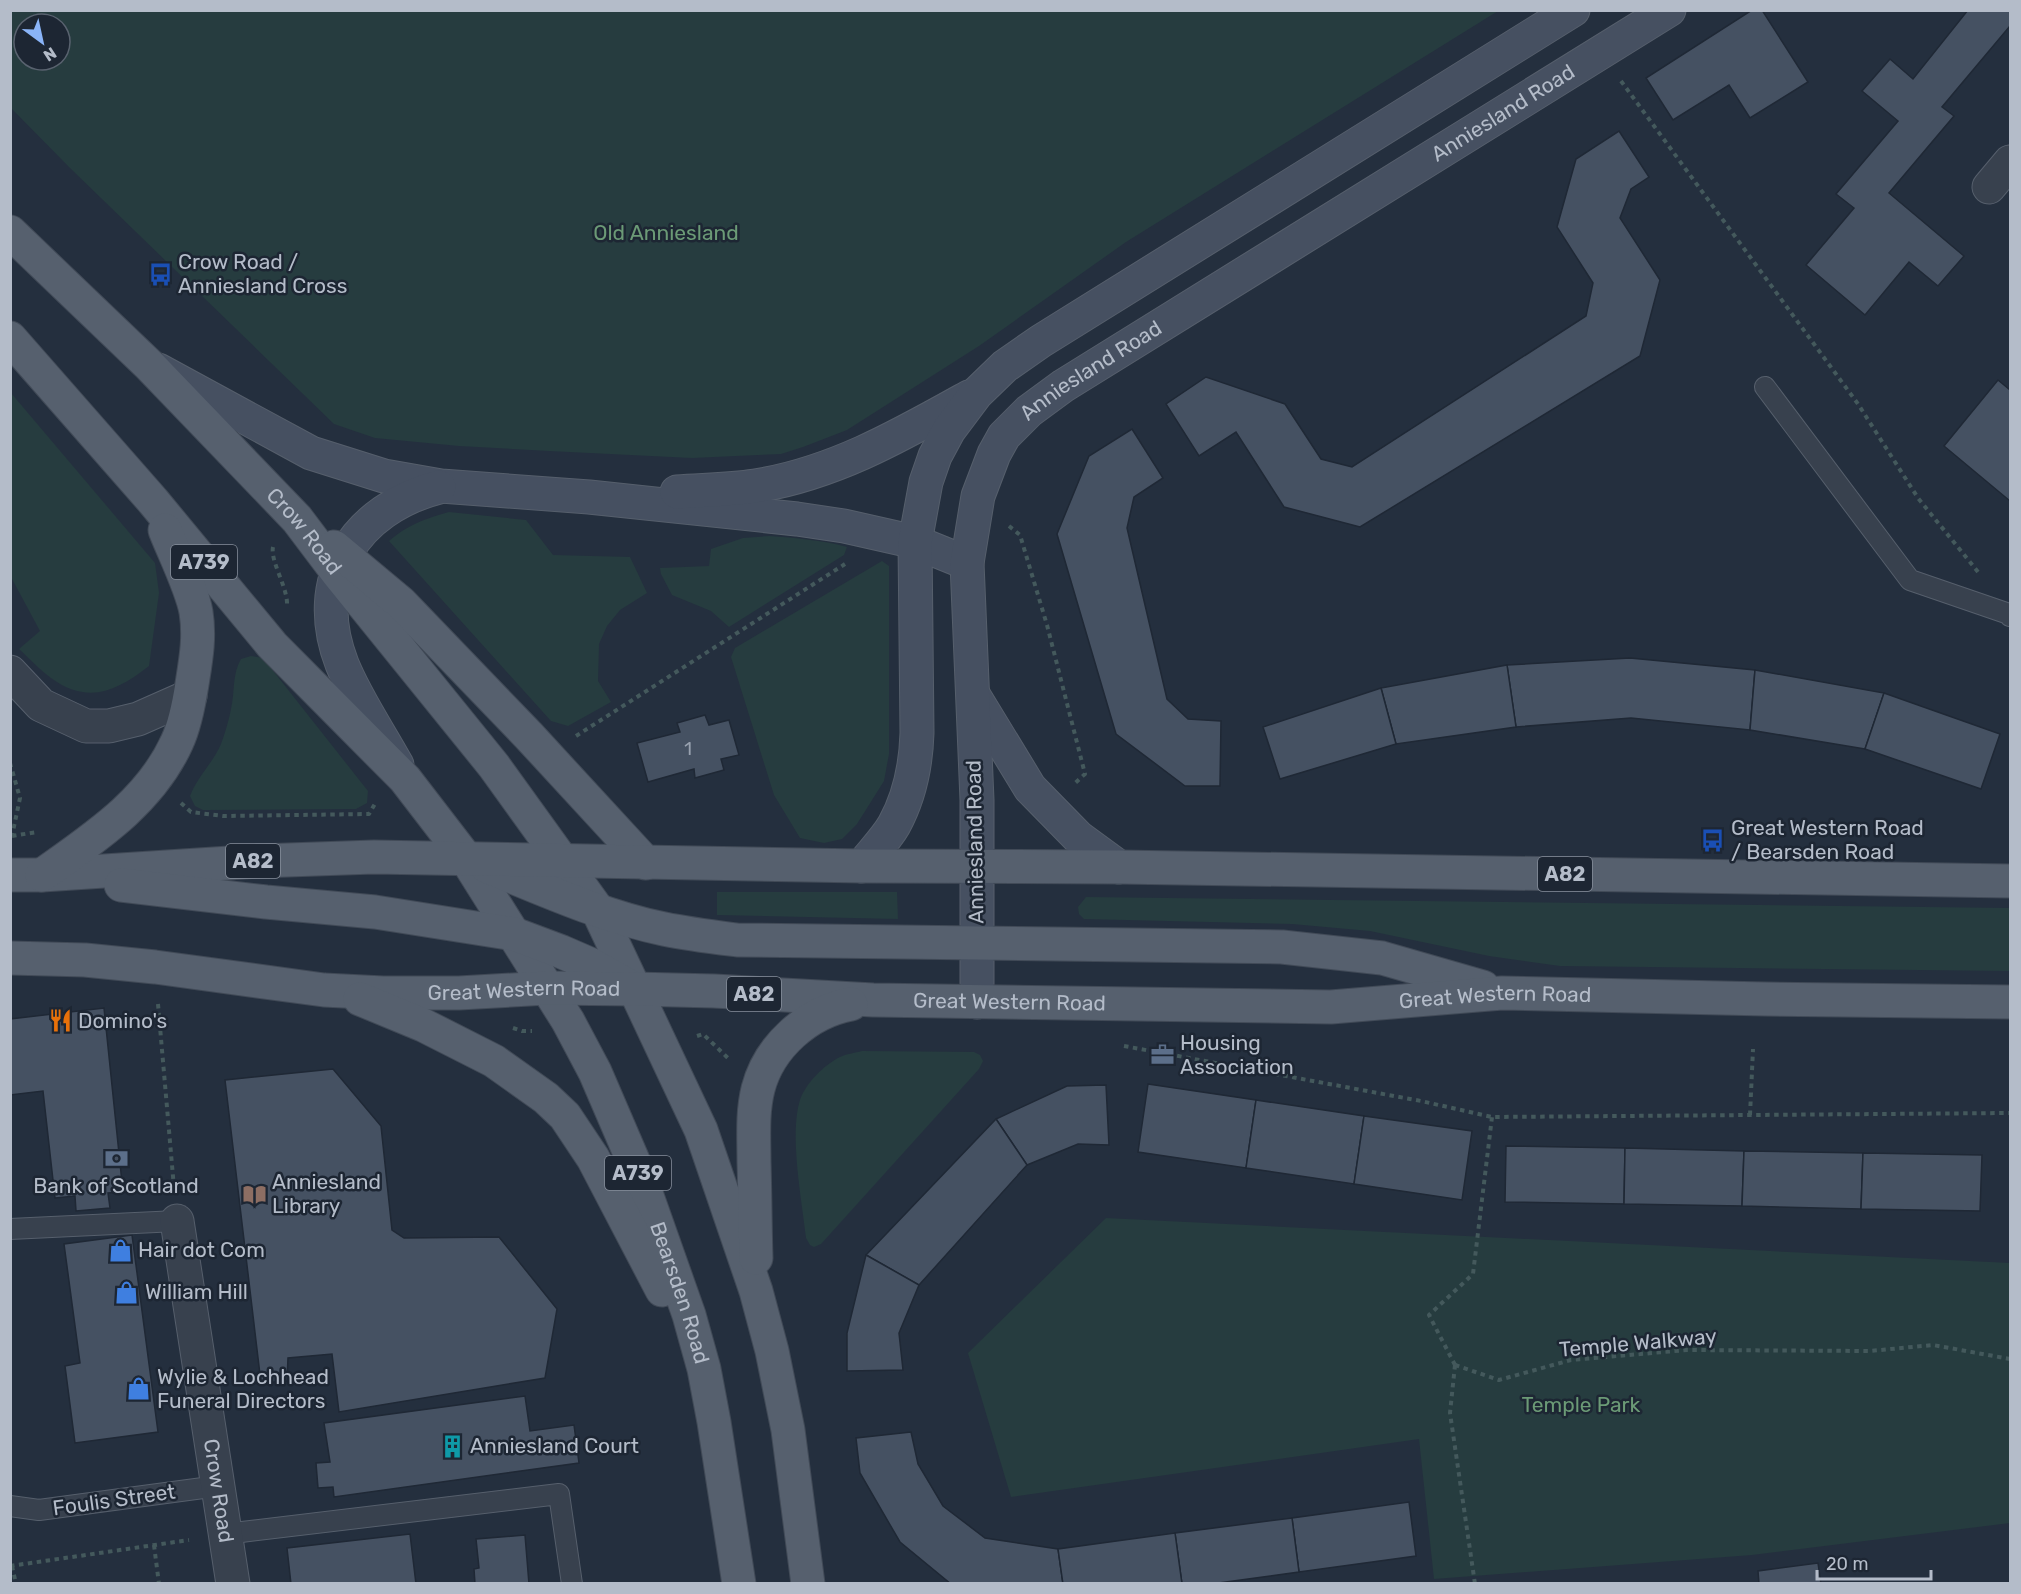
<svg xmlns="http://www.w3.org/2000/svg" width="2021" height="1594" font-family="Rubik,sans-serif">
<rect width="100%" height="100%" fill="#242f3e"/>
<g fill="#263c3f" fill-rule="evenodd">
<path d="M10,11L11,10L1498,11L1126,242L979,346L847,430L803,447L781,454L692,458L549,451L459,446L375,438L334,424L69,167L11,108ZM24,24H60V60H24Z"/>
<path d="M11,393L155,563L159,593L149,666C117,691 88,705 51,678C40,670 30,659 19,649L40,631L11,577Z"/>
<path d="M449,512L526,520L553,555L630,557L647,593L620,610L607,626L599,644L598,681L611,702L568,726L551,721L389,541C409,524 425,519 449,512Z"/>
<path d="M769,536C796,538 821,540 847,547L844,555L729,627L711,611L672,595L661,574L660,568L709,566L711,549L743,538Z"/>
<path d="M882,561L889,566V754L884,781L857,824L842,839L824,843L800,838L774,795L731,657L735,648Z"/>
<path d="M251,656L263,658L368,791L367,803L356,809L203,810L195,806L190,796C197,777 213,763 221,744C225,733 229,720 231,709C235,692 232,674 241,659Z"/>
<path d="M717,892H897L898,919L717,915Z"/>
<path d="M1086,897L2010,908V971L1560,966L1489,956L1370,931L1292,924L1084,919L1079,914L1078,907Z"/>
<path d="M862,1051L974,1052L980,1055L983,1061L979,1069L821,1244L814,1247L810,1245L806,1238C802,1201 789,1134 800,1100C806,1083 824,1065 840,1057C846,1054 855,1053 862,1051Z"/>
<path d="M1106,1218L2010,1263V1523L1752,1555L1434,1579L1419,1439L1011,1497L968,1353Z"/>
</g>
<g fill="#455162" stroke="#1f2835" stroke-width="1.5">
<path d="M1752,10H1762L1808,82L1750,118L1729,85L1673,120L1646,78Z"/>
<path d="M1968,10H2010V26L1942,107L1954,116L1889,193L1964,256L1938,286L1909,262L1865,315L1806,265L1854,208L1836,194L1898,121L1862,91L1890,59L1913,79Z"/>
<path d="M1619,131L1649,177L1631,189L1620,218L1660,280L1640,356L1360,527L1284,507L1236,432L1199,456L1166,404L1206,377L1285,404L1321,459L1352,467L1586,316L1593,283L1557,227L1576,159Z"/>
<path d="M1998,380L2010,390V501L1944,446Z"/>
<path d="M1132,429L1163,478L1134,497L1127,528L1167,699L1188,719L1221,721L1220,786H1185L1116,734L1057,534L1089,456Z"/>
<path d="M1630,658L1755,670L1750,730L1631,718L1516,727L1507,665Z"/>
<path d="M1507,665L1516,727L1396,744L1381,688Z"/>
<path d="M1755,670L1884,693L1865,749L1750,730Z"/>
<path d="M1381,688L1396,744L1280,779L1263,727Z"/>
<path d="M1884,693L2000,734L1981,789L1865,749Z"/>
<path d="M705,715L709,725L729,720L739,755L721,759L724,770L695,778L694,769L648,782L637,743L680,732L677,723Z"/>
<path d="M104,1008L123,1192L108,1193L110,1208L76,1211L75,1196L55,1198L43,1091L10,1095V1019Z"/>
<path d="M333,1069L381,1126L392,1230L404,1238L499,1237L557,1309L545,1378L339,1412L332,1354L288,1358L287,1381L261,1383L225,1080Z"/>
<path d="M1148,1084L1256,1100L1246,1168L1138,1152Z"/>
<path d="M1106,1085L1109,1145L1078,1144L1027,1165L996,1119L1067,1086Z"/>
<path d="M1256,1100L1364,1116L1354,1184L1246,1168Z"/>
<path d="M1364,1116L1472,1131L1462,1200L1354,1184Z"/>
<path d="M996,1119L1027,1165L919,1285L866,1255Z"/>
<path d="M1506,1146L1625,1148L1624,1204L1505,1202Z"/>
<path d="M1625,1148L1744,1151L1742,1206L1624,1204Z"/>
<path d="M1744,1151L1863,1153L1861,1209L1742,1206Z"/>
<path d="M1863,1153L1982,1155L1980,1211L1861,1209Z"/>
<path d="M132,1235L158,1432L75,1443L65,1366L80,1363L64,1244Z"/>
<path d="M866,1255L919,1285L899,1333L903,1370L847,1371V1333Z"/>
<path d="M525,1396L530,1431L574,1425L579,1463L334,1497L333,1487L318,1488L316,1463L330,1462L324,1423Z"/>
<path d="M911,1432L918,1464L943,1506L985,1538L1058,1549L1063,1584H951L900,1542L860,1473L856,1438Z"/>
<path d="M1409,1502L1416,1556L1299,1572L1292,1518Z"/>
<path d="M1292,1518L1299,1572L1211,1584H1182L1175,1533Z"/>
<path d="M1175,1533L1182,1584H1063L1058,1549Z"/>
<path d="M410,1534L416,1584H291L287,1548Z"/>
<path d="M525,1535L529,1584H475L474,1569L479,1568L476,1539Z"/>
<path d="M1818,1563L1821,1584H1759L1758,1571Z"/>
</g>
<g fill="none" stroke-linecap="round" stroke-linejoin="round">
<defs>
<g id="lane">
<path d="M1765,387L1910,580L2009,614L2010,616"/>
<path d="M10,1229L177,1221"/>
<path d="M10,1506L39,1510L218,1486"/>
<path d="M225,1534L559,1494L572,1584"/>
</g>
<g id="street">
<path d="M1989,187L2010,162"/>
<path d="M10,672L41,705L86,726H109L138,719L190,696"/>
<path id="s1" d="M177,1221L233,1584"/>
</g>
<g id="secondary">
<path d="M158,370L311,453L384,476L441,486L589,497L797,519L844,526L915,542L967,563"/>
<path d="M677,492C703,490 729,490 755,486C833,474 901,435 969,397"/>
<path d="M974,696L1030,788L1078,837L1119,867"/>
<path d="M397,765C379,732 356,699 342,664C309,579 355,509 439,487"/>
<path d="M862,866C872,853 886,839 894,825C910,796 916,765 917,733L915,542L926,482L935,456L949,430L976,394L1005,366L1041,341L1573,10"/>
<path id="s2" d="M977,1002V800L967,563L978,496L994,454L1004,436L1029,411L1063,386L1669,10"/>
</g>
<g id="primary">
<path id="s3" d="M10,232L149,365L297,519L337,572L494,766L597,909L701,1130L756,1291L772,1351L788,1430L808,1584"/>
<path id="s4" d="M10,338L153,501L272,645L405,779L465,857L568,1021L595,1072L641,1179L689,1315L704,1369L714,1422L739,1584"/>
<path d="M334,547L401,603L529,736L646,863"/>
<path d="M486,866C542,889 605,917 664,929C688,934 713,937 737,940L1282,947L1382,958L1483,987"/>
<path d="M10,875H42L259,861L374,857L862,866L1119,867L2010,881"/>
<path d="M42,875C94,838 150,802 177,742C185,725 189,703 192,684C196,659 200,637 196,612C192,589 174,553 165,530"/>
<path d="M121,885L266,902L375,912L514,934L562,952L592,965L631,987"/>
<path id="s5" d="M10,958L85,960L155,967L324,990L383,993H459L547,988L635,989L714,991L873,1000L1331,1007L1502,993L1765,999L2010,1002"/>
<path d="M360,999L423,1025L494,1061L546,1098L565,1116L593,1158L662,1290"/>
<path d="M756,1258C755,1226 755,1194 754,1162C754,1138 752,1113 758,1089C769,1046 808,1012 851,1004"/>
</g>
</defs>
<use href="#lane" stroke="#565f6c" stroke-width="22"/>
<use href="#street" stroke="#565f6c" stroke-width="35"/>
<use href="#secondary" stroke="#565f6c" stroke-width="35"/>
<use href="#primary" stroke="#414a57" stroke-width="35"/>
<g stroke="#44595c" stroke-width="4" stroke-dasharray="4.5 4.5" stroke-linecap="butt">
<path d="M1621,81L1858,404L1918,498L1978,572"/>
<path d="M1009,526L1020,535L1047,625L1085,774L1074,784"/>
<path d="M273,547C270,561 288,588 287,605"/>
<path d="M576,736L845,564"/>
<path d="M10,763L20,798L12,836"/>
<path d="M181,803L191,812L223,816L369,814L376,802"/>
<path d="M12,836L37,832"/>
<path d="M158,1004L174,1188"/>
<path d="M513,1028L522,1031H532"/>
<path d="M697,1036L703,1034L730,1060"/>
<path d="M1124,1046L1421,1101L1492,1117L2010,1113"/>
<path d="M1750,1115L1753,1049"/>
<path d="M1455,1365L1499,1380L1571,1360L1687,1350L1870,1351L1933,1345L2010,1359"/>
<path d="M1455,1365L1429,1315L1473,1274L1492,1117"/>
<path d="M1455,1365L1450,1413L1475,1584"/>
<path d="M154,1545L159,1584"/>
<path d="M10,1566L189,1540"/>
<path d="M12,1566L16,1584"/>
</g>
<use href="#lane" stroke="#38414e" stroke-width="20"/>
<use href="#street" stroke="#38414e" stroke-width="33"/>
<use href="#secondary" stroke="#465061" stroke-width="33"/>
<use href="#primary" stroke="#56606e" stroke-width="33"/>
</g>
<defs>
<symbol id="bus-bare" viewBox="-9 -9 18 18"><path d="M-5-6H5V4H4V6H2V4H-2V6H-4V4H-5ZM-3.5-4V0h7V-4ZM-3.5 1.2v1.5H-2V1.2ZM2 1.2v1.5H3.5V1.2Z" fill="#1a4fb4" stroke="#1d2633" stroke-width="2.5" paint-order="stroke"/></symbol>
<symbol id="restaurant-bare" viewBox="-9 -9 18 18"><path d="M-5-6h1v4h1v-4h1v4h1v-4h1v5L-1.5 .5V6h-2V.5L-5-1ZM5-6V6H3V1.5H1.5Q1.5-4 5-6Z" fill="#e8710a" stroke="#1d2633" stroke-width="2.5" paint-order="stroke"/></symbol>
<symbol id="office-bare" viewBox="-9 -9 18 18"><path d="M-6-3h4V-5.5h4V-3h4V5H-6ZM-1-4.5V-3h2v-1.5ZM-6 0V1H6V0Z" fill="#5c6f8a" stroke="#1d2633" stroke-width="2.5" paint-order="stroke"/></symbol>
<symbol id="bank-bare" viewBox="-9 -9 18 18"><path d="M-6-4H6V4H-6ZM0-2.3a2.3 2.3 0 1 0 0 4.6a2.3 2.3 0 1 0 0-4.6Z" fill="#5c6f8a" stroke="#1d2633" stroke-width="2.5" paint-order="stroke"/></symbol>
<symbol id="library-bare" viewBox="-9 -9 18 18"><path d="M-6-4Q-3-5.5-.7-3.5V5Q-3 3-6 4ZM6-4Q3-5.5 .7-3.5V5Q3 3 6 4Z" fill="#8d6e63" stroke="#1d2633" stroke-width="2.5" paint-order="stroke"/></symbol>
<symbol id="shop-bare" viewBox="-9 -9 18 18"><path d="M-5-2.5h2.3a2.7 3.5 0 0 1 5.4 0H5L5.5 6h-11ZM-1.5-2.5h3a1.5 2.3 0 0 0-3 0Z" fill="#3f7fe0" stroke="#1d2633" stroke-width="2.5" paint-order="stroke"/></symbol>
<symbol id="building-bare" viewBox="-9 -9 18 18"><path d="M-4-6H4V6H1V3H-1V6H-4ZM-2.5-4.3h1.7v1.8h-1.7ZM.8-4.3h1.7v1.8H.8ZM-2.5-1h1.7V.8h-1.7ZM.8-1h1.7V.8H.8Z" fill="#0f9aa8" stroke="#1d2633" stroke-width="2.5" paint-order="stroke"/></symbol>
</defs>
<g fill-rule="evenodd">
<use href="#bus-bare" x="144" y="258" width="33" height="33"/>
<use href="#bus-bare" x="1696" y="824" width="33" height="33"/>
<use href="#restaurant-bare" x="44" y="1004" width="33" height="33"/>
<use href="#office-bare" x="1146" y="1038" width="33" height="33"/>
<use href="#bank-bare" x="100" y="1142" width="33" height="33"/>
<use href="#library-bare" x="238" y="1178" width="33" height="33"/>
<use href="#shop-bare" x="104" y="1234" width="33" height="33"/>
<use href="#shop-bare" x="110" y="1276" width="33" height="33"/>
<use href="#shop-bare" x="122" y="1372" width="33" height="33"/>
<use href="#building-bare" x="436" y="1430" width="33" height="33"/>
</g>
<g text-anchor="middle" stroke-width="5" stroke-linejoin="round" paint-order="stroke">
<g font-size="18" fill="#98a1af">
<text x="688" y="755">1</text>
</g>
<g fill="#1d2633" stroke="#878f9c" stroke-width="1.5">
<rect x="171" y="545" width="66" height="34" rx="4.5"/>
<rect x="226" y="844" width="54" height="34" rx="4.5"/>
<rect x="1538" y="857" width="54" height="34" rx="4.5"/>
<rect x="727" y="977" width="54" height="34" rx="4.5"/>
<rect x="605" y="1156" width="66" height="34" rx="4.5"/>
</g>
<g font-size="20" font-weight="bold" fill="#b4bcc9">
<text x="204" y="569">A739</text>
<text x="253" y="868">A82</text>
<text x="1565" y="881">A82</text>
<text x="754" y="1001">A82</text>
<text x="638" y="1180">A739</text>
</g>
<g font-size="21" fill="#b4bcc9" stroke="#1d2633">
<text dy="7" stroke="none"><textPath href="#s2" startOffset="1168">Anniesland Road</textPath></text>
<text dy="7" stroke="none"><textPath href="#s2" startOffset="682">Anniesland Road</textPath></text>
<text dy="7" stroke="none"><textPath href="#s3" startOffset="420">Crow Road</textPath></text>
<text transform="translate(975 842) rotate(-91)" y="7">Anniesland Road</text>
<text dy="7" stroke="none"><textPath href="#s5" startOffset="516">Great Western Road</textPath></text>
<text dy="7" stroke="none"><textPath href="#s5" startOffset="1488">Great Western Road</textPath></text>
<text dy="7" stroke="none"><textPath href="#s5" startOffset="1002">Great Western Road</textPath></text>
<text dy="7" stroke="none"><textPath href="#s4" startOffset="1179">Bearsden Road</textPath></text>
<text transform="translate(1638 1343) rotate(-5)" y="7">Temple Walkway</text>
<text dy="7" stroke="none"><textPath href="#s1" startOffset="273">Crow Road</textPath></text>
<text transform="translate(114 1500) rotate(-8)" y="7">Foulis Street</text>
</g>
<g font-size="21" fill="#6b9a76" stroke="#1d2633">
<text x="666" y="240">Old Anniesland</text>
<text x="1581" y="1412">Temple Park</text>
</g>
<g font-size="21" fill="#b4bcc9" stroke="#1d2633" text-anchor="start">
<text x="178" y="269">Crow Road /<tspan x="178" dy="24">Anniesland Cross</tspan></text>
<text x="1731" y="835">Great Western Road<tspan x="1731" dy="24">/ Bearsden Road</tspan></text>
<text x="78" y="1028">Domino's</text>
<text x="1180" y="1050">Housing<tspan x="1180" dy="24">Association</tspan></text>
<text x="272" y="1189">Anniesland<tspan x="272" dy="24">Library</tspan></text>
<text x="116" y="1193" text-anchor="middle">Bank of Scotland</text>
<text x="138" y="1257">Hair dot Com</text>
<text x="145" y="1299">William Hill</text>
<text x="157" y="1384">Wylie &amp; Lochhead<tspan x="157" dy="24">Funeral Directors</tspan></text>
<text x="470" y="1453">Anniesland Court</text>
</g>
</g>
<rect width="2021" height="1594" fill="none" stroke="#b4bcc9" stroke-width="24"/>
<g transform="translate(42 42) rotate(147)"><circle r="28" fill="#1d2633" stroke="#59626f" stroke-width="1.5"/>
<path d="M0-4.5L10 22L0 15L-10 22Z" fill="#8ab4f8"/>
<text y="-9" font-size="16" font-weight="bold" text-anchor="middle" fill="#b4bcc9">N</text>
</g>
<path d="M1817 1570v9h114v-9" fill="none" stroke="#b4bcc9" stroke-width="3"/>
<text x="1826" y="1570" font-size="18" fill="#b4bcc9" stroke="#1d2633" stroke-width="4.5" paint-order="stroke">20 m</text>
</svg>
